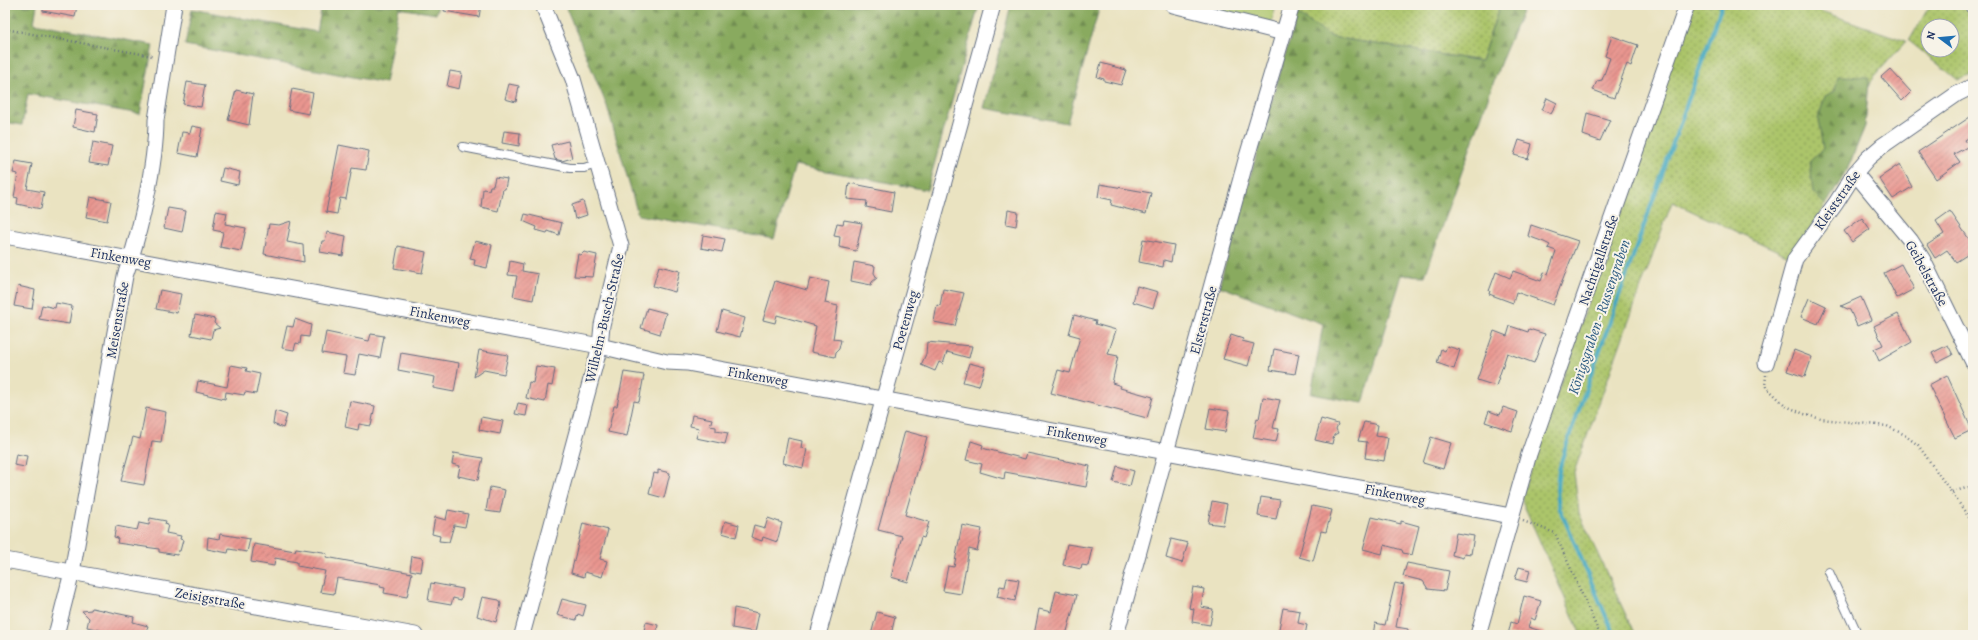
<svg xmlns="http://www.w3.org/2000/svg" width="1978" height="640" font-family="Alegreya,serif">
<defs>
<pattern id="grass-dots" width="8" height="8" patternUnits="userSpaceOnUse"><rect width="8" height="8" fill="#acc56a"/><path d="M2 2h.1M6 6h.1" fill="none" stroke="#8ba05a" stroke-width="1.8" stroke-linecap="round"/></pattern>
<pattern id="forest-firs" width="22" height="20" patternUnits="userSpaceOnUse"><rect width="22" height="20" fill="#89aa5e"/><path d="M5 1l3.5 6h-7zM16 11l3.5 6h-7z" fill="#6f8b51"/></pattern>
<pattern id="building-hatch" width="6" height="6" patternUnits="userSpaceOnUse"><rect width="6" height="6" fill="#e9958f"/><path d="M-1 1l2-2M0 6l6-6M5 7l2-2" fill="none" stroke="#bc7a78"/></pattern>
</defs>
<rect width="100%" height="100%" fill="#f7f3e8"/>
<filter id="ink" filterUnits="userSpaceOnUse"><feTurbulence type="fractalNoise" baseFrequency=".025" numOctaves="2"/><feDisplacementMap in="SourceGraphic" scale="8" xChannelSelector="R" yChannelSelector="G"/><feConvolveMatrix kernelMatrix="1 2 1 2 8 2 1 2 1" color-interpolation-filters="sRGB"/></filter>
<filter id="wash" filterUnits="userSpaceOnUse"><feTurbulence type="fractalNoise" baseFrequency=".012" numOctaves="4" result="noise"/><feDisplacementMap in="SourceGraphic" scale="16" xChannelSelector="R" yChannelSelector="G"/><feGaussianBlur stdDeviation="0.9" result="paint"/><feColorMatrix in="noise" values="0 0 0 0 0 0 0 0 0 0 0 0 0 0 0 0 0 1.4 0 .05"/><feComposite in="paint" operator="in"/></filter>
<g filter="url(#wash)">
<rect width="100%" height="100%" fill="#eae3c1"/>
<g fill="url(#grass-dots)" stroke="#647a64" fill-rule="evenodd">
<path d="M1300,5H1500L1481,61L1332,37L1297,14Z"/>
<path d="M1691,5H1823L1821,11L1906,41L1873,78L1868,89L1865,126L1847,170L1793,258L1672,202L1574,472L1579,513L1635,635H1581L1522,501L1523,492Z"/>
<path d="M1930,5H1966L1973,14V75L1958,80L1909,41ZM1928,26H1952V50H1928Z"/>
</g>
<g fill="url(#forest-firs)" stroke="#526c5e">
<path d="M5,5H37L34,23L153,45L140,114L28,94L22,125L5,122Z"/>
<path d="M322,5H438L436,14L399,8L385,83L185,45L192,9L317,32Z"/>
<path d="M565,5H591L617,10L618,5H979L927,190L795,165L774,239L638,215L607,106Z"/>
<path d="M1011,5H1076L1099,9L1067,123L984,108Z"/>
<path d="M1500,5H1525L1500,64L1425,276L1402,275L1363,403L1311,394L1323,324L1219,286L1297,14L1332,37L1481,61Z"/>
<path d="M1838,76L1868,77L1869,82L1865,126L1847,170L1826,205L1813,193L1810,161L1823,149L1818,119L1825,96L1835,91Z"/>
<path d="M1120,630L1162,635H1119Z"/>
</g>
<path fill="#acc56a" stroke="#647a64" d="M1197,5H1276L1271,26Z"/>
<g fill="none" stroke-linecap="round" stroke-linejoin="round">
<path stroke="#42a8c2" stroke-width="4" d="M1614,635L1560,509C1551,479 1565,451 1574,423L1722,5"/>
</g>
<g id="blocks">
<g fill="url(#building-hatch)">
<path d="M43,5H77L75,17L43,11Z"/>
<path d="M445,5H481L479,17L444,11Z"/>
<path d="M1612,36L1638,45L1631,66L1627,64L1614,98L1593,90L1597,81L1602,80L1610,58L1605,56Z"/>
<path d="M1101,63L1126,70L1121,85L1104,81V79L1097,77Z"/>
<path d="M1890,69L1911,92L1902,101L1881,77Z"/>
<path d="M450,71L462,73L459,89L447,86Z"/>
<path d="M187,82L205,85L201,107L183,104Z"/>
<path d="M509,84L519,86L516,102L505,99Z"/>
<path d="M292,89L313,93L309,114L288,110Z"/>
<path d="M236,90L253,94L249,125L228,120Z"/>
<path d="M1547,98L1557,103L1551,114L1542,110Z"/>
<path d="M76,110L98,114L95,132L73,127Z"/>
<path d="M1587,113L1610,120L1600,141L1583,135Z"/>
<path d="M1973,115V135L1965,140L1969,146L1954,154L1960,162L1936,179L1918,152Z"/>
<path d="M192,126L202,128L197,157L178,153L182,132L190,133Z"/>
<path d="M504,131L520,133L519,146L502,143Z"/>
<path d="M1519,140L1532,144L1528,159L1514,155Z"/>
<path d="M568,141L572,158L562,161L555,159L551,145Z"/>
<path d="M93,142L112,146L108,166L89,163Z"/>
<path d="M339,145L369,151L366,170L352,168L346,199L340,198L337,214L326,212Z"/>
<path d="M16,161L32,164L27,189L44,192L41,209L17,204L18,198L14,197L18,174L13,173Z"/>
<path d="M1900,164L1912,187L1893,199L1879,178Z"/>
<path d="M223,168L240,172L238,185L220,181Z"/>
<path d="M495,177L507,179L505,189H503L498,211L481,207L483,189L489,190L490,186H493Z"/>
<path d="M849,183L894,192L891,212L866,207L867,201L847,199Z"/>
<path d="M1100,184L1151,193L1146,214L1111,205L1112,200L1098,197Z"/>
<path d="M90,197L111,201L107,221L86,217Z"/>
<path d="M583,201L587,215L575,219L572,205Z"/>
<path d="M168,208L186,211L182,232L164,228Z"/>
<path d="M1008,210L1018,212L1016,226L1006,224Z"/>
<path d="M216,211L227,213L225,224L246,228L241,251L220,247L223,232L213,230Z"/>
<path d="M1950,211L1973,245V251L1956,262L1947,250L1935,258L1927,245L1944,234L1936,221Z"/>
<path d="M525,214L562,223L559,235L548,231L547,233L536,230L537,227L523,221Z"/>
<path d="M1862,218L1870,229L1852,242L1844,231Z"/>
<path d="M844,220L862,223L856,251L839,247L840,237L834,236L837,223L843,224Z"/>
<path d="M291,221L287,242L303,245L304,262L264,254L269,224L279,225Z"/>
<path d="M1531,225L1578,241L1553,305L1516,292L1513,303L1489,294L1490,291H1489L1496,272L1510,278L1513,271L1541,281L1544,273L1548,274L1556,251L1548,248L1550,245L1544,242L1528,236Z"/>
<path d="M327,232L346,236L343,256L320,252L322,241H325Z"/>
<path d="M703,235L725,239L722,252L701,248Z"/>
<path d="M1143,239L1174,245L1171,262L1164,260L1163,267L1139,262Z"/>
<path d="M475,241L492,245L487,268L474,265L475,260L470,259Z"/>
<path d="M398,246L426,252L422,273L394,268Z"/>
<path d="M584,252L597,255L593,277L574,276L578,254L581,255Z"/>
<path d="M510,261L523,264L522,271L538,274L533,300L513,296L517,276L508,275Z"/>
<path d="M854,262L875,266L874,273L877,278L872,282L871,285L851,281Z"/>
<path d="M1901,264L1914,289L1897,298L1884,273Z"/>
<path d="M659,266L680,271L675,292L653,286Z"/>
<path d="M810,278L829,282L825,303L838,306L833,339L841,340L839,349L836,352L835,357L811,352L816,326L777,315L775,323L763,320L775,281L807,290Z"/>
<path d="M18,286L35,290L32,309L14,306Z"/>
<path d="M1137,286L1158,292L1153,308L1133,302Z"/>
<path d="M943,289L964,293L955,326L934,322L937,305L940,306Z"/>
<path d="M160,290L181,294L177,313L156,309Z"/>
<path d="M1861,297L1871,320L1857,326L1850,310L1841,306Z"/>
<path d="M1809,298L1826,306L1818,324L1801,317Z"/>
<path d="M56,303L72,306L69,324L39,319L42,305L55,308Z"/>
<path d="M647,308L666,313L660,334L641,328Z"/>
<path d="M722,311L745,318L740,337L717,331Z"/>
<path d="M1898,314L1912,342L1879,361L1874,349L1883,345L1874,326Z"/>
<path d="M195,315L215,319L214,323L220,328L213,330L211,339L191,335Z"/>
<path d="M1074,315L1096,321L1095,324L1116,330L1108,354L1118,356L1112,383L1121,386L1120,388L1153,397L1147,418L1051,393L1058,370L1070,373L1080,337L1069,334Z"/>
<path d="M295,319L311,325L309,337L301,336L300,344L296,343L294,350L282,348L287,326L293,327Z"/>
<path d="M1510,326L1528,332L1529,329L1545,334L1534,363L1507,353L1496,386L1477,380L1494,331L1507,336Z"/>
<path d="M326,332L369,341L371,334L384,336L380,358L359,354L355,375L343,373L346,357L322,353Z"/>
<path d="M1231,335L1243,339L1242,341L1254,344L1248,366L1223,359Z"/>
<path d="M927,342L948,344L972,346L969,358L947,352L943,364L939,362L935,371L921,365L926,354Z"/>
<path d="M1948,345L1953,355L1937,363L1932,353Z"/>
<path d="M1447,346L1460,350L1454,369L1437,363L1441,349L1445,351Z"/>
<path d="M1274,349L1299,354L1295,374L1270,370Z"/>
<path d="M479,350L508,355L504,374L484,370L474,377Z"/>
<path d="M1794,350L1812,357L1805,377L1787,371Z"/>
<path d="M401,353L459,363L454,392L433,388L435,377L398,370Z"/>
<path d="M969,363L985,367L979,386L963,382Z"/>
<path d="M231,365L247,368L246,371L260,374L256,394L245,392L244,395L226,392L225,399L196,392L198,381L227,387Z"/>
<path d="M536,366L555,369L552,386L548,385L545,402L526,398L529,382L533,383Z"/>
<path d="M624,372L644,375L639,402L634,401L627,436L608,432L614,406H617Z"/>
<path d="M1947,375L1972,430L1955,438L1929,385Z"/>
<path d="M1263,397L1280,400L1273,428L1279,429L1276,442L1253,438L1257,418L1259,419Z"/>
<path d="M350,401L375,406L371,426L359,424L358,430L345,427Z"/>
<path d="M518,403L528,405L526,416L515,414Z"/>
<path d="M1503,407L1518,412L1512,431L1485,422L1489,411L1500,415Z"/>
<path d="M146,408L166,412L161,442L152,441L144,485L121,481L133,437L140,439Z"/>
<path d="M1210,408L1229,411L1225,432L1206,429Z"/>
<path d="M275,411L287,415L283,428L273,424Z"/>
<path d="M692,415L712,419L710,426L716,427V431L728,433L725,444L696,438L699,428L690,426Z"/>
<path d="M481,417L503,421L500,434L479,430Z"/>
<path d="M1321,419L1338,424L1336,429L1338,433L1334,435L1332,444L1315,440Z"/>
<path d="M1364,422L1378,425L1376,436L1388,438L1384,461L1365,458L1367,442L1358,441Z"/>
<path d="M905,431L927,437L905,515L929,522L924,538L921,537L908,582L891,577L902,536L878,530Z"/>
<path d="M1431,437L1451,443L1443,469L1423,463Z"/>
<path d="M788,438L802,441L801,448L807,449L803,468L783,463Z"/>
<path d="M971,441L983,445L982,448L1025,459L1027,453L1090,466L1086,487L1005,472L1004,479L980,472L982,464L966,460Z"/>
<path d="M454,453L483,458L478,480L458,476L460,466L452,464Z"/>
<path d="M16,454L27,456L25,467L14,465Z"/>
<path d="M1117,466L1134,471L1130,486L1113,482Z"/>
<path d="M658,470L670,473L664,498L649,494L654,473L658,474Z"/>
<path d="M490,487L505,490L500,513L486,511Z"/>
<path d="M1261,497L1280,500L1276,519L1258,516Z"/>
<path d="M1212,501L1227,504L1223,525L1208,523Z"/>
<path d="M1312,506L1332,510L1326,532L1321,531L1313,561L1299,557Z"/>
<path d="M448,510L468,514L465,527L454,525L449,542L439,541L440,536L432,534L435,517L446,520Z"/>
<path d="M1372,517L1401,524V521L1419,526L1412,555L1403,553L1402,550L1384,545L1382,554L1363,549Z"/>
<path d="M150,518L166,521L165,524L168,525L166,533L181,536L180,539L183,540L180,551H178L177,555L159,552V549L117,543L118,538L114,537L116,526L137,530L139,523L149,525Z"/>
<path d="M768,518L782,523L777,542L763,537L762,541L751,537L754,525L765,528Z"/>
<path d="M725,521L739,525L736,537L722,533Z"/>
<path d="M583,523L608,530L600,559L607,561L602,577L585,572L584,577L571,573Z"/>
<path d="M962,525L982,529L977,551L969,549L961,594L943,591L948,566L954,567Z"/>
<path d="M1456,533L1474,536L1471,554L1464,553L1463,558L1452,555Z"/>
<path d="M220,534L250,539L247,552L229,549L228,553L207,549L208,537L219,539Z"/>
<path d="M1171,539L1188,543L1182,563L1166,558Z"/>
<path d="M254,544L295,551L296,548L323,552L327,554L326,557L412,573L407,597L384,593L385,588L380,587L381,585L337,578L334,594L320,592L325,571L297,566V562L275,558L274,566L251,562Z"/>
<path d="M1067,544L1092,548L1088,566L1082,565L1081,569L1063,565Z"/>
<path d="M412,556L423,558L421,572L410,570Z"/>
<path d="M1407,563L1449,571L1445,591L1428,589L1423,581L1403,576Z"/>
<path d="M1519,567L1530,570L1527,582L1515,579Z"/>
<path d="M1007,578L1019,580L1015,601L997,597L1000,586L1005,587Z"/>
<path d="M431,583L463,589L461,600L453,598L451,605L428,601Z"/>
<path d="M1395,583L1404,585L1396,627L1408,629L1407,635H1373L1375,623L1385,625Z"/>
<path d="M1193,587L1204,589L1201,607L1213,609L1210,625L1192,622L1194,609L1189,608Z"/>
<path d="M1056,591L1077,595L1066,635H1034L1039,609L1051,612Z"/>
<path d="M1524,596L1541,601L1535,620L1531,618L1528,627L1544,632V635H1508L1511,622L1517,624Z"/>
<path d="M482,597L499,600L501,604L496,622L477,616Z"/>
<path d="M562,599L586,605L583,616L578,614L576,620L557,615Z"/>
<path d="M92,608L134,617L133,622L148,626L145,635H104V631L87,627L89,618L82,611L91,610Z"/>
<path d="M734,608L759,613L755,632L732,628Z"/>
<path d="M1283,608L1300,611L1298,623L1307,625L1305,635L1278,634Z"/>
<path d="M877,612L895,617L891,635H871Z"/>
<path d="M646,622L658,625L656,635H643Z"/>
</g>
</g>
</g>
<g filter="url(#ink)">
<use href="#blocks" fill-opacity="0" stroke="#636e81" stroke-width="1"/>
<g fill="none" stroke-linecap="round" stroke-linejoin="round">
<defs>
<g id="service">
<path d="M463,147L570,168H584L597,164"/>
<path d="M1829,572L1858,635"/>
</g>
<g id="minor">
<path d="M1173,5L1284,33"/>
<path d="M1972,5L1973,6"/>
<path d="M1855,173L1911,241L1923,260L1973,362"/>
<path d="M5,236L600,346L667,362L687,363L1511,516"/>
<path d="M1766,363L1795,259L1836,203L1855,173L1868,158L1882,146L1957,94L1973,86"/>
<path d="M5,560L415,635"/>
<path d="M56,635L72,572L125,276C140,233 156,165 156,120L174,5"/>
<path d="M522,635L600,346L602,325L621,246L573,79L543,5"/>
<path d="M818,635L993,5"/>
<path d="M1116,635L1246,160L1292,5"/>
<path d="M1478,635L1529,454L1687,5"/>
</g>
</defs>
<use href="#service" stroke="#636e81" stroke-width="10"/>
<use href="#minor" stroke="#636e81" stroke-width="17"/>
<g stroke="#636e81" stroke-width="2.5" stroke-dasharray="1 3" stroke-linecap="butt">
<path d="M5,29L152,56"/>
<path d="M1766,375L1765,386L1786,406L1804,414L1821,419L1887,426L1903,434L1918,445L1973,523"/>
<path d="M1952,492L1973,486"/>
<path d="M1523,521L1555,533L1600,635"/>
</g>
<use href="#service" stroke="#fff" stroke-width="8"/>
<use href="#minor" stroke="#fff" stroke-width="15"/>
</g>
</g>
<g text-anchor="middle" stroke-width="4" stroke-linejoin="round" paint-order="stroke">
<g font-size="14" fill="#1b2f5e" stroke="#f7f3e8">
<text transform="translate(1837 200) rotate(-55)" y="5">Kleiststraße</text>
<text transform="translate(121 257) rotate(10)" y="5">Finkenweg</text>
<text transform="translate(1598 260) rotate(-71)" y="5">Nachtigallstraße</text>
<text transform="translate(1927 273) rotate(61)" y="5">Geibelstraße</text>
<text transform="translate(440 316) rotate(11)" y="5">Finkenweg</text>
<text transform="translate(604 318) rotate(-77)" y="5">Wilhelm-Busch-Straße</text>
<text transform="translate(117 320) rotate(-80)" y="5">Meisenstraße</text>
<text transform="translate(905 320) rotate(-74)" y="5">Poetenweg</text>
<text transform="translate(1203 320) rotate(-75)" y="5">Elsterstraße</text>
<text transform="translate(758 376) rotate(10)" y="5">Finkenweg</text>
<text transform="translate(1077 435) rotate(10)" y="5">Finkenweg</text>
<text transform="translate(1395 494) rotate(11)" y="5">Finkenweg</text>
<text transform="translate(210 598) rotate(10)" y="5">Zeisigstraße</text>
</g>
<g font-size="15" font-style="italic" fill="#295981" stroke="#f7f3e8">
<text transform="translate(1599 317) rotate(-71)" y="5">Königsgraben - Russengraben</text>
</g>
</g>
<rect width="1978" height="640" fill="none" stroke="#f7f3e8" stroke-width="20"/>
<g transform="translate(1940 38) rotate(286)"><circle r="19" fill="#f7f3e8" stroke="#9fa5b1"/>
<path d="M0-3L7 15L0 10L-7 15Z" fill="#1f6fb2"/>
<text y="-6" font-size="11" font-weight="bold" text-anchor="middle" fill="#1b2f5e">N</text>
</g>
</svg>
